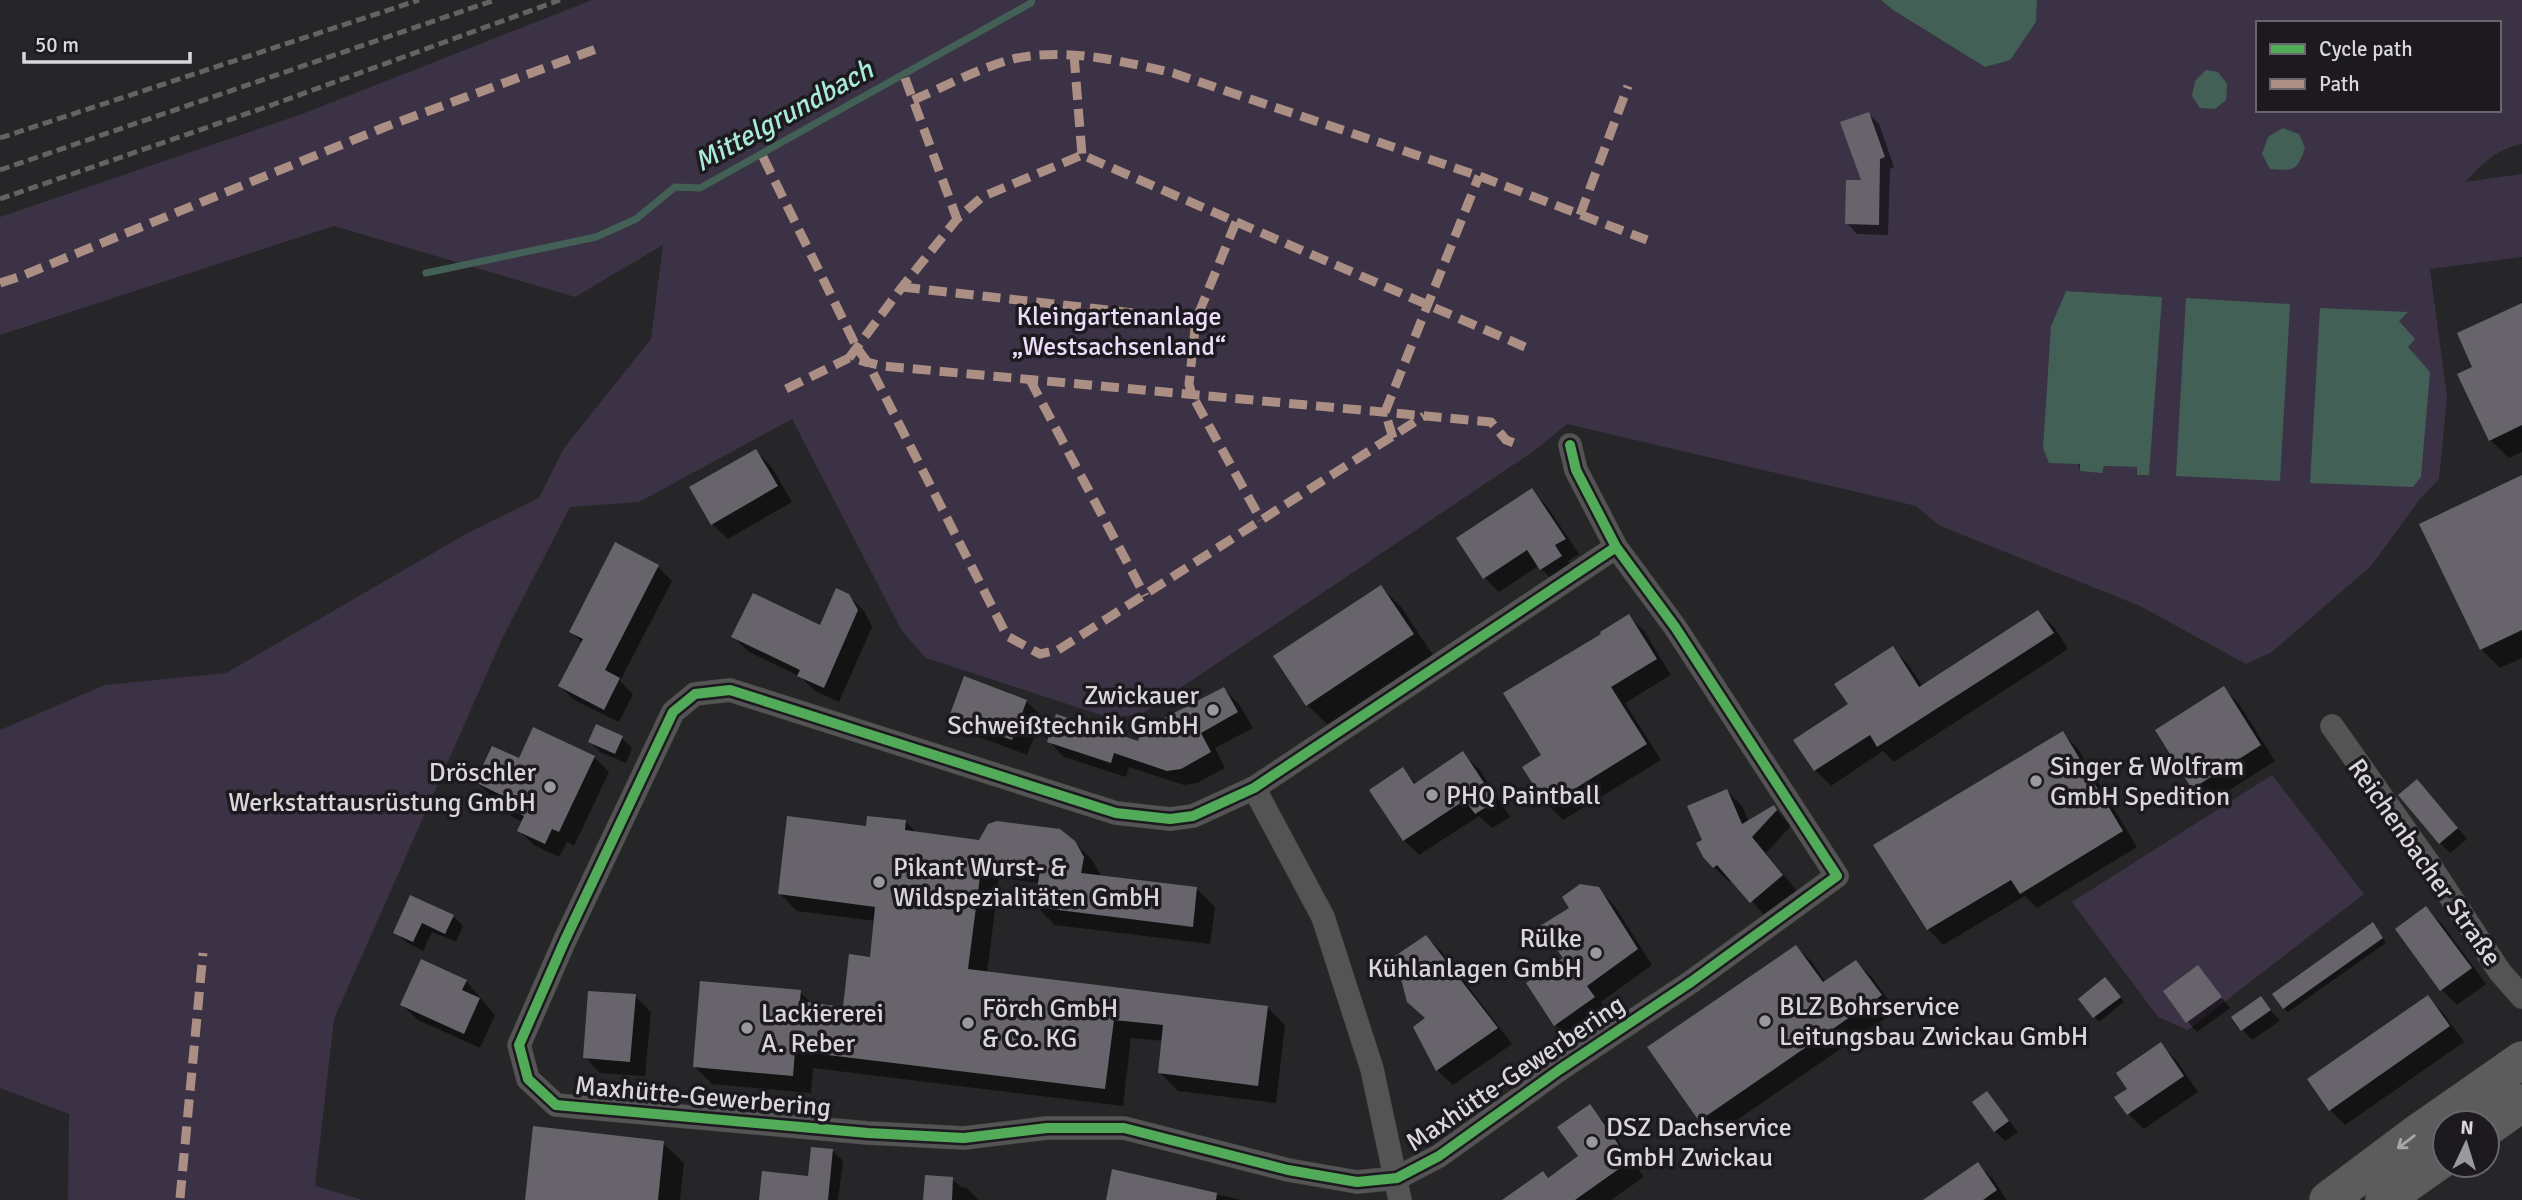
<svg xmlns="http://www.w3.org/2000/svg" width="2522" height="1200" font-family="Signika,sans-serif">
<rect width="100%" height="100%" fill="#262527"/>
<g fill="#3c3245" fill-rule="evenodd">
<path d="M592,0H1881L1893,10L1985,67L2010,59L2036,22L2037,0H2522V144C2496,149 2482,164 2465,182L2522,174V257L2430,269L2447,397L2439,479L2420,499L2371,566L2272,652L2246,664L2140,606L1940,526L1916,506L1567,424L1534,451L1140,715L1107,717L926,658L902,631L792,419L639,502L570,507L503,637L334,1019L315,1186L363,1200H68L69,1114L0,1088V730L105,685L226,673L466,534L539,498L564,448L651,339L663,245L575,297L334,226L0,335V217L302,114ZM2258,23H2499V110H2258ZM2066,291L2161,297L2138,467L2103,466L2080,471L2051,326ZM2320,309L2407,313L2398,321L2407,347Z"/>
<path d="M2272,775L2364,894L2188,1030L2158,1017L2072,902Z"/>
</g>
<g fill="#426056">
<path d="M1881,0H2037L2036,22L2010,60L1985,67L1893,10Z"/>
<path d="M2206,70L2218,72L2227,84L2226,100L2215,109L2200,108L2192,96L2195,81Z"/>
<path d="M2283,128L2299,134L2305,148C2297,171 2294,171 2270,169L2262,154L2268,137Z"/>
<path d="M2066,291L2162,297L2149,475H2137V467L2104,466L2102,473L2080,471V464L2049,463L2043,448L2051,326Z"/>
<path d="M2186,298L2290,304L2280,481L2176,476Z"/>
<path d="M2320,308L2408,312L2399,321L2415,339L2408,347L2430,372L2421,477L2413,487L2310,483Z"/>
</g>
<g fill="#0007">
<path d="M1869,114L1879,124L1894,167L1890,169L1888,235L1857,234L1847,223L1863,182Z"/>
<path d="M2522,305V452L2509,458L2490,440L2475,368Z"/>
<path d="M756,451L771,466L792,502L728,539L712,524Z"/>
<path d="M2522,477V658L2500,668L2481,649Z"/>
<path d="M1531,490L1546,505L1579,554L1568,561L1575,571L1556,583L1538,566L1499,592L1485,578Z"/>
<path d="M615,544L658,567L672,581L620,681L633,694L619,722L574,700L560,686L582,643L571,631Z"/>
<path d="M1381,587L1401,607L1433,655L1328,725L1307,705Z"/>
<path d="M848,595L864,611L872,627L839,702L815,691L801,677L749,652L733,637L821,628Z"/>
<path d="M2038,612L2054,627L2068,649L1894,762L1883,751L1831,786L1815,770L1796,740L1850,705L1892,648L1908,664L1923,687Z"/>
<path d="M1629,616L1644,631L1671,675L1625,703L1661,760L1563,820L1548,805L1543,756L1604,634Z"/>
<path d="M1224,689L1239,704L1253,728L1215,748L1225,768L1197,783L1184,785L1129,767L1126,777L1064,757L1049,741L1139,743Z"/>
<path d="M2224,689L2239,704L2275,761L2209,803L2194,788Z"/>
<path d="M1026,701L1042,717L1027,755L966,732L951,716Z"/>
<path d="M597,726L622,738L632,748L626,763L600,752L590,742Z"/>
<path d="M2063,733L2078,749L2137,847L2037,908L2025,896L1943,945L1928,929Z"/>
<path d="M1463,754L1479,769L1510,817L1492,828L1479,816L1419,855L1404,840L1403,770L1417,784Z"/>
<path d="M594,757L609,772L574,846L567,842L559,857L534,845L519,831L523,822L514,818L499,803L500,801L492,797L477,782L519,761Z"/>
<path d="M1727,791L1742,806L1749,822L1774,807L1791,826L1766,853L1797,891L1766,917L1733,880L1729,882L1714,867L1704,841Z"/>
<path d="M2427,791L2467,839L2450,853L2440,843Z"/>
<path d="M906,822L918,834L980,842H1074L1093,861L1101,876L1197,889L1215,907L1210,944L1055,925L1037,907L1040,883L999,878L987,973L1267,1007L1285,1025L1276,1103L1178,1091L1160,1073L1164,1041L1131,1038L1123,1106L813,1068L811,1093L712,1084L694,1066L800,992L812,1004L845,1009L872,959L875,921L797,911L779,893L867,828Z"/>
<path d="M1598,889L1614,905L1652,965L1601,1002L1609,1013L1570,1040L1555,1025L1565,958Z"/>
<path d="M411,898L453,916L463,926L456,942L432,932L423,951L406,942L395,932Z"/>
<path d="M2426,909L2442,924L2486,984L2457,1005L2442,990Z"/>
<path d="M2377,929L2386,943L2288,1012L2284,1008Z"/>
<path d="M1426,937L1442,952L1512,1044L1453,1085L1437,1070L1426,1019Z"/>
<path d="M1796,947L1812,962L1826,983L1856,962L1872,977L1896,1011L1715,1135L1700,1120Z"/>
<path d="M2198,968L2230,1008L2197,1032L2188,1022Z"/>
<path d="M466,981L495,1015L480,1048L418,1020L402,1005Z"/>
<path d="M2110,984L2124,1002L2099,1022L2080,999Z"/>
<path d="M635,996L651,1012L645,1076L600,1073L585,1057Z"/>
<path d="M2428,997L2443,1013L2464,1042L2345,1125L2330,1110Z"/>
<path d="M2261,998L2280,1021L2252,1040L2243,1030Z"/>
<path d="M2161,1045L2176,1060L2198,1092L2144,1129L2128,1114Z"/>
<path d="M1987,1093L2018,1132L2005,1141L1995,1131Z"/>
<path d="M1589,1107L1605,1122L1644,1177L1611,1200H1515L1580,1156Z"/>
<path d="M663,1143L684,1163L680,1200H527Z"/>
<path d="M833,1151L843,1161L838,1200H760L809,1178Z"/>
<path d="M1978,1164L1993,1179L2007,1200H1926Z"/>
<path d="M1113,1171L1242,1200H1108Z"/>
<path d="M952,1179L961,1187L967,1188L979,1200H925Z"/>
</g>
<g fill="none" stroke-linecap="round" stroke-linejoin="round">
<path stroke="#426056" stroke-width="7" d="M426,273L596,237L636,219L675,187L700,188L1031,3L1032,0"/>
</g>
<g fill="#67656b">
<path d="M1869,112L1885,157L1880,159L1879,225L1845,224L1846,180H1861L1840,122Z"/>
<path d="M2522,303V425L2489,441L2457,374L2472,367L2457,333Z"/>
<path d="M756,449L778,486L711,525L689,487Z"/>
<path d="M2522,475V630L2480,650L2419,524Z"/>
<path d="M1532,488L1566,539L1555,545L1562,556L1540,570L1527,550L1483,579L1456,538Z"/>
<path d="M615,542L659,565L605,670L620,678L604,710L558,686L583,639L569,632Z"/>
<path d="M1381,585L1414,634L1306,706L1273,656Z"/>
<path d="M836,588L849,594L858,610L824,688L797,676L800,670L731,637L753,593L820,625Z"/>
<path d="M2038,610L2054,633L1877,747L1870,735L1814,771L1793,740L1848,704L1834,684L1893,646L1919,687Z"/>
<path d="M1629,614L1657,659L1611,687L1647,744L1547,806L1522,767L1541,755L1503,693L1601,634L1600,632Z"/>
<path d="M964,676L1027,700L1012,740L949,717Z"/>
<path d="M2224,686L2261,745L2192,789L2155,730Z"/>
<path d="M1224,687L1238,712L1201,733L1211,752L1181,769L1167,771L1114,753L1111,763L1047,742L1056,714L1138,741L1141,730Z"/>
<path d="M596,724L623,736L615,754L588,742Z"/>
<path d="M533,727L595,756L559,832L552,829L545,844L517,831L524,816L497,803L501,795L475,782L492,746L519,758Z"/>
<path d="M2063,731L2123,831L2020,894L2011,880L1927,930L1873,845Z"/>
<path d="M1463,751L1496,801L1475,814L1465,800L1403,841L1369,790L1403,767L1414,784Z"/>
<path d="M2417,779L2458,828L2439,844L2398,795Z"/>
<path d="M1727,789L1742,824L1774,805L1777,810L1752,837L1783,875L1750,903L1717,865L1713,868L1703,857L1696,843L1702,840L1687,806Z"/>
<path d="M787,816L866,826L867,816L906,820L905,830L979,840L988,824L997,821L1060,829L1075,841L1084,857L1081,873L1197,887L1193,927L1035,907L1040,868L982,861L968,969L1268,1006L1258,1086L1158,1073L1163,1025L1114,1020L1105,1089L795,1051L793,1076L693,1067L700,981L801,990L800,1001L843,1007L849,954L870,957L875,907L778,894Z"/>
<path d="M1580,884L1599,887L1638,949L1587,986L1595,997L1554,1026L1526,983L1563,958L1540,926L1569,908L1562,897Z"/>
<path d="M410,895L454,915L445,934L422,923L413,942L393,933Z"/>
<path d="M2426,906L2472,968L2440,991L2395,929Z"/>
<path d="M2373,922L2383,938L2283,1009L2272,994Z"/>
<path d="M1426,935L1498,1028L1436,1071L1413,1027L1425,1018L1407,1002L1395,956Z"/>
<path d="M1796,945L1823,982L1856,960L1882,995L1699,1121L1647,1047Z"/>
<path d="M421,959L467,980L462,990L480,998L464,1034L400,1005Z"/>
<path d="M2198,965L2222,997L2186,1023L2163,991Z"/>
<path d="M2105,977L2121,997L2093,1018L2078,999Z"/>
<path d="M588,991L636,994L630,1062L583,1058Z"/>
<path d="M2428,995L2450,1026L2329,1111L2307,1079Z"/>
<path d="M2261,996L2271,1010L2241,1031L2231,1017Z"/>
<path d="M2161,1042L2184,1076L2127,1115L2114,1097L2127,1089L2116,1073Z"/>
<path d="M1987,1091L2009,1121L1994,1132L1972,1102Z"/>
<path d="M1590,1104L1630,1161L1575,1200H1502L1543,1171L1548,1178L1578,1156L1557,1127Z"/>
<path d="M533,1126L664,1141L658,1200H525Z"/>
<path d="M811,1147L833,1149L828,1200H759L762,1171L808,1176Z"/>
<path d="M1978,1162L1997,1190L1983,1200H1923Z"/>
<path d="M1112,1169L1217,1193L1216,1200H1106Z"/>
<path d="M925,1175L953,1177L952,1200H923Z"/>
</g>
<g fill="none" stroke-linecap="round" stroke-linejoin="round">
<defs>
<g id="street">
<path d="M1570,445L1576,470L1616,547L1254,788L1193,816L1170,819L1116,813L730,690L695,694L673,712L565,940L519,1045L528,1079L556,1105L868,1133L964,1138L1047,1128H1124L1288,1170L1357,1182L1397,1178L1439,1156L1559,1070L1691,982L1837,876L1675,627L1616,547"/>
<path d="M2332,726L2429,864L2500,972L2522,997"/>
<path d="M1254,788L1323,917L1372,1069L1400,1200"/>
</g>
<g id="primary">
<path d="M2487,1128L2522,1103"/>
<path d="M2328,1200L2416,1134L2522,1060"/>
<path d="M2384,1200L2445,1157"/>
</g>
</defs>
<use href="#street" stroke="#434144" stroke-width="24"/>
<use href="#primary" stroke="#434144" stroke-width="38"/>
<use href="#street" stroke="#545454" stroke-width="23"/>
<use href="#primary" stroke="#5d5c5d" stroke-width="37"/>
<g stroke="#636363" stroke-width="5" stroke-dasharray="10 5" stroke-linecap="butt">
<path d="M0,138L419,0"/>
<path d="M0,170L495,0"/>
<path d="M0,199L269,106L560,0"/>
</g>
<g stroke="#ac8f84" stroke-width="9" stroke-dasharray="18 9" stroke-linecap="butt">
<path d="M1074,55L1082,155"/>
<path d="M905,78L957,219"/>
<path d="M913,100C946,86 979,68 1013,59C1066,47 1121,61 1173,73L1479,176L1647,240"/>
<path d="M763,157L857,348L868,363L1007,636L1040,654L1058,650L1424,416"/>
<path d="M1580,215L1628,86"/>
<path d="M1236,222L1196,320L1189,384L1192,395L1261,520"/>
<path d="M0,283L19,277L385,127L596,49"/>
<path d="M902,287L1196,320"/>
<path d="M849,358L902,287L957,219L982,197L1082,155L1525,347"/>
<path d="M1030,380L1145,596"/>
<path d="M786,389L849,358L883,366L1491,422L1506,440L1519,445"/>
<path d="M1393,438L1385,412L1479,176"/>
<path d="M180,1198L203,953"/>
</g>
<defs>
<path id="cycleway" d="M1570,445L1576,470L1616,547L1254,788L1193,816L1170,819L1116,813L730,690L695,694L673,712L565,940L519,1045L528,1079L556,1105L868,1133L964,1138L1047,1128H1124L1288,1170L1357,1182L1397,1178L1439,1156L1559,1070L1691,982L1837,876L1675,627L1616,547"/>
</defs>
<use href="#cycleway" stroke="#1d1a1f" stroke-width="15"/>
<use href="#cycleway" stroke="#51ab58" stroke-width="10"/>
</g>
<defs><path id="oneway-shaft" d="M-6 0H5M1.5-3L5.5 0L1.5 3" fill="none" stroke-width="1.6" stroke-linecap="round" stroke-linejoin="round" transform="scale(1.75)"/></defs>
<use stroke="#a7a6a8" href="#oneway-shaft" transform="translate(2406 1142) rotate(143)"/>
<g fill="#9a999b" stroke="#1d1a1f" stroke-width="2.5">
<circle cx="1213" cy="710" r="7"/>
<circle cx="2036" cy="781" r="7"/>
<circle cx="550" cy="787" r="7"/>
<circle cx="1432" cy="795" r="7"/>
<circle cx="879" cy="882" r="7"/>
<circle cx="1596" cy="953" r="7"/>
<circle cx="1765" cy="1021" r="7"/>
<circle cx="968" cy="1023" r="7"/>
<circle cx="747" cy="1028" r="7"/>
<circle cx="1592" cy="1142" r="7"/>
</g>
<g text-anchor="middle" stroke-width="7" stroke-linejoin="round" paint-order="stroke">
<g font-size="26" fill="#ecddfb" stroke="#1d1a1f">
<text x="1119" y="325">Kleingartenanlage<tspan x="1119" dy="30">„Westsachsenland“</tspan></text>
</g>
<g font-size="26" fill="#d9d7da" stroke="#1d1a1f" text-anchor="start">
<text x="1199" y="704" text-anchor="end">Zwickauer<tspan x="1199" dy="30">Schweißtechnik GmbH</tspan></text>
<text x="2050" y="775">Singer &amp; Wolfram<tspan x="2050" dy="30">GmbH Spedition</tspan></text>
<text x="536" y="781" text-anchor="end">Dröschler<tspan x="536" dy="30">Werkstattausrüstung GmbH</tspan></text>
<text x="1446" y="804">PHQ Paintball</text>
<text x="893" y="876">Pikant Wurst- &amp;<tspan x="893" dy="30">Wildspezialitäten GmbH</tspan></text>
<text x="1582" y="947" text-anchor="end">Rülke<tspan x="1582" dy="30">Kühlanlagen GmbH</tspan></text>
<text x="1779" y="1015">BLZ Bohrservice<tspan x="1779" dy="30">Leitungsbau Zwickau GmbH</tspan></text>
<text x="982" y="1017">Förch GmbH<tspan x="982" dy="30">&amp; Co. KG</tspan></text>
<text x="761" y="1022">Lackiererei<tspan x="761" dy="30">A. Reber</tspan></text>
<text x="1606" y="1136">DSZ Dachservice<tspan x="1606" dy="30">GmbH Zwickau</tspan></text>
</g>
<g font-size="26" fill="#d9d7da" stroke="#1d1a1f">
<text transform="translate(2425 862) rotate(55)" y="9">Reichenbacher Straße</text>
<text transform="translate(1515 1073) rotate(-34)" y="9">Maxhütte-Gewerbering</text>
<text transform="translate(703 1096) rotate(5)" y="9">Maxhütte-Gewerbering</text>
</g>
<g font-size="28" font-style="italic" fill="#a9ead5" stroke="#1d1a1f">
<text transform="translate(783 115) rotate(-29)" y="10">Mittelgrundbach</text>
</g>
</g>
<rect x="2256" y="21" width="245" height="91" fill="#1d1a1f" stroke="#68666a" stroke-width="2"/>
<rect x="2270" y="44" width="35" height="10" fill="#51ab58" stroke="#68666a" stroke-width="2"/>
<text x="2319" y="56" font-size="21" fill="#d9d7da">Cycle path</text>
<rect x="2270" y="79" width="35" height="10" fill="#ac8f84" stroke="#68666a" stroke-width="2"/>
<text x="2319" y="91" font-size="21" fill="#d9d7da">Path</text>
<g transform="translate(2466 1144) rotate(4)"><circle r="33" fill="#1d1a1f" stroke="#68666a" stroke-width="2"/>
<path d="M0-5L12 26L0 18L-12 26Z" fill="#9a999b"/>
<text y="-10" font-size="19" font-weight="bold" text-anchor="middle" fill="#d9d7da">N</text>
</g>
<path d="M24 52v10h166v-10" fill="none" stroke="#d9d7da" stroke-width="3.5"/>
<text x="35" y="52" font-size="21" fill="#d9d7da" stroke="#1d1a1f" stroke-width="5" paint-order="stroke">50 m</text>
</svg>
